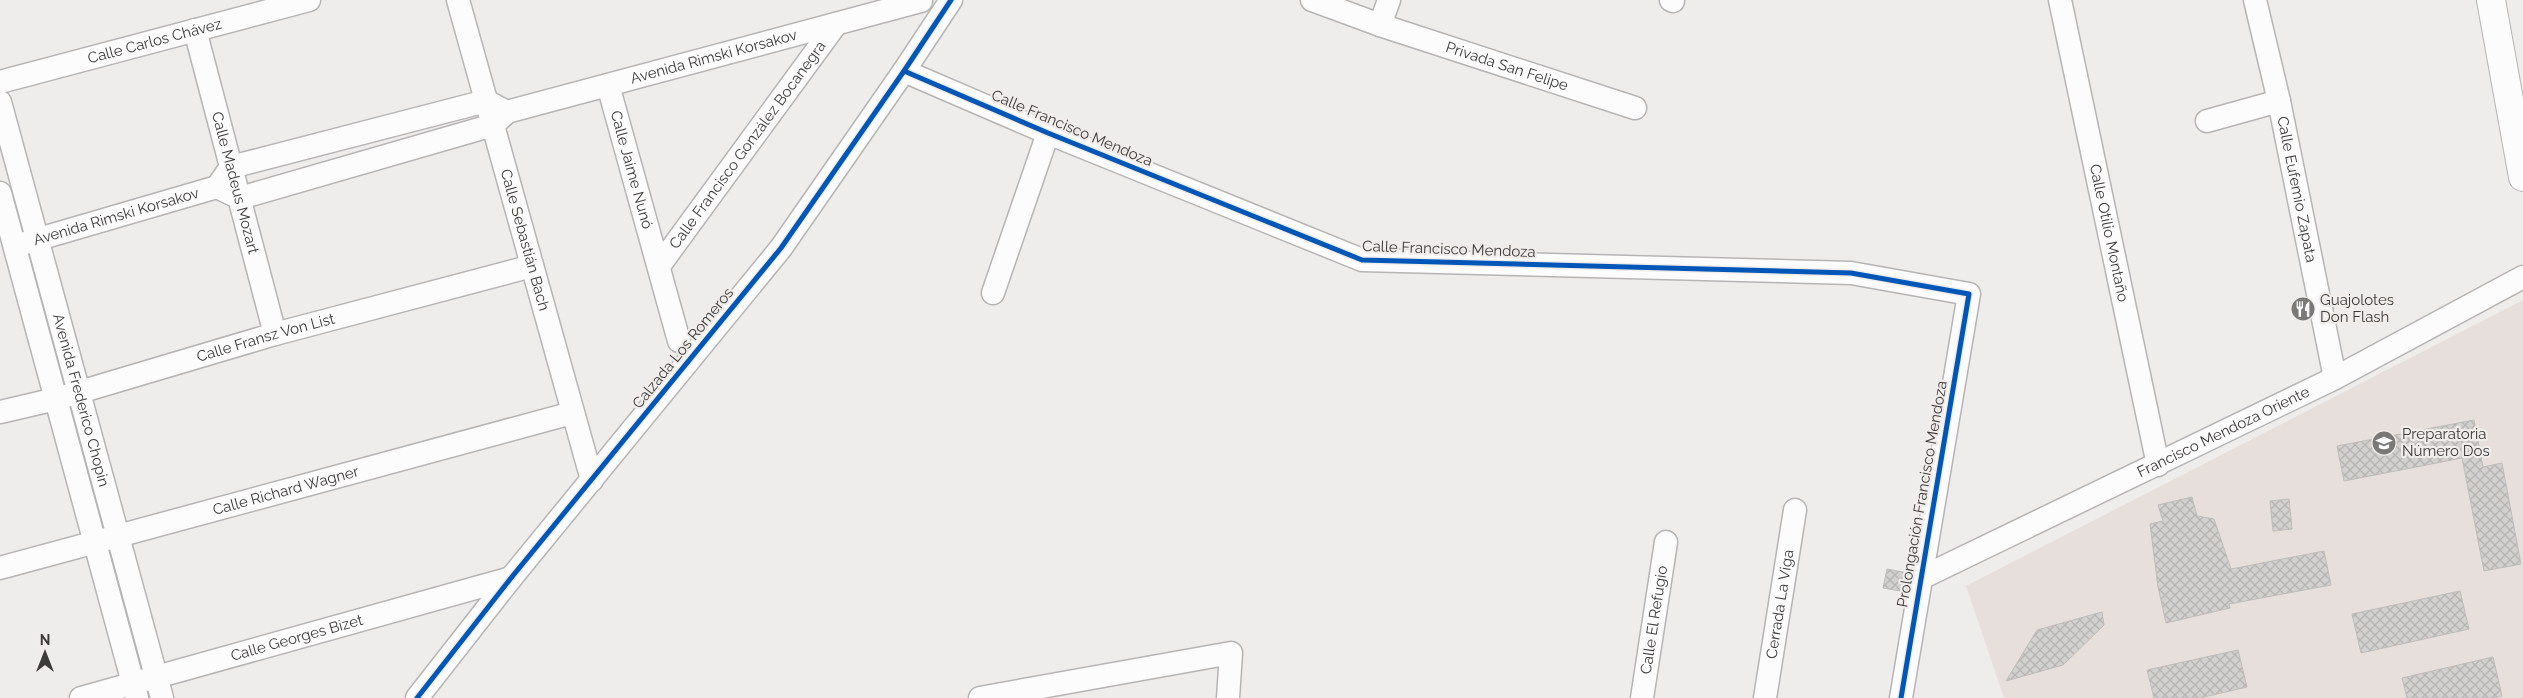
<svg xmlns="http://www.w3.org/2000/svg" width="2523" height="698" font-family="Raleway,sans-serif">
<defs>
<pattern id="building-cross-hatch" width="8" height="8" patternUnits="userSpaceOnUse" patternTransform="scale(1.25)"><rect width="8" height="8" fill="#d2d1d0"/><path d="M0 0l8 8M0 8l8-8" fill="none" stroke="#b5b4b3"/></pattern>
</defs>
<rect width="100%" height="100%" fill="#efedec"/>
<path fill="#e6dfdb" d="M2523,300V698H2004L1966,586Z"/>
<g fill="url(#building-cross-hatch)" stroke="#bebdbc">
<path d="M2474,420L2483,467L2502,463L2521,564L2484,571L2462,458L2344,481L2337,446Z"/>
<path d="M2192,497L2197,516L2214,519L2231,569L2324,551L2331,585L2229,604L2230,608L2166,623L2158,587L2150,524L2163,521L2158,505Z"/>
<path d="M2289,499L2292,529L2273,531L2270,501Z"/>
<path d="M1887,569L1908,573L1906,592L1883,588Z"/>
<path d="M2460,591L2469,629L2361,653L2352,614Z"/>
<path d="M2102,612L2104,625L2063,665L2006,681L2037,630Z"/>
<path d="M2238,650L2247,687L2200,698H2154L2147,670Z"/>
<path d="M2493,657L2502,696L2493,698H2407L2402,678Z"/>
</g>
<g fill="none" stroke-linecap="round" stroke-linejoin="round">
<defs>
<g id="street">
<path id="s1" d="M458,0L592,480"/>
<path id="s2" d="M1312,0L1380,25L1635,108"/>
<path d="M1671,0L1673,1"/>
<path id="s3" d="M2060,0L2158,465"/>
<path id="s4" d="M2255,0L2279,101L2335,378"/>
<path d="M1380,25L1389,0"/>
<path id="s5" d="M195,30L275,334"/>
<path d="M904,71L1048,133L1362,260L1851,273L1969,294L1901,698"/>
<path id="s6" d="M0,82L309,0"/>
<path id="s7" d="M608,85L679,341"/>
<path id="s8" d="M0,102L162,698"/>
<path d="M2207,121L2279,101"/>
<path id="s9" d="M217,187L240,198L493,125L507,112L921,1"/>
<path d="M0,193L137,698"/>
<path id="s10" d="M25,243L217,187L231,167L486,101L507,112"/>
<path id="s11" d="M659,266L836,24"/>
<path d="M993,293L1048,133"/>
<path id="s12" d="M0,412L56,399L275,334L532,266"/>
<path id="s13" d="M0,568L572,413"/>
<path id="s14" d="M1919,579L2335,378L2523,277"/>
<path id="s15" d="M81,698L511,578"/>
<path d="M417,698L511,578L781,248L904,71L951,0"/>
<path d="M980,698L1231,653L1228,698"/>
<path id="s16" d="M1642,698L1666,542"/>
<path id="s17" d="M1765,698L1795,510"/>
</g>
<path id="secondary" d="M2491,0L2523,177"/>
</defs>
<use href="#street" stroke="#b6b4b4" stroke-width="25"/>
<use href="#secondary" stroke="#b6b4b4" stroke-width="30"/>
<use href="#street" stroke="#fdfcfc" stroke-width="22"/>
<use href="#secondary" stroke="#fdfcfc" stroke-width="28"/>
<defs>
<g id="cycleway">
<path d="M904,71L1048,133L1362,260L1851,273L1969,294L1901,698"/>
<path d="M417,698L511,578L781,248L904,71L951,0"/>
</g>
</defs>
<use href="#cycleway" stroke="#f0edeb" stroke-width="8"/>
<use href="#cycleway" stroke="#0057b8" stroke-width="5"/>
</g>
<defs>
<symbol id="restaurant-disc" viewBox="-11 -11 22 22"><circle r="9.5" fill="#7b7978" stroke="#f0edeb"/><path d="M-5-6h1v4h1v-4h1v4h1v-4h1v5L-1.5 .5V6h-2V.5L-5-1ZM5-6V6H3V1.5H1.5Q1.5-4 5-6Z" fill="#fff"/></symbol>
<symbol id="school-disc" viewBox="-11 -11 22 22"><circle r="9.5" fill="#7b7978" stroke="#f0edeb"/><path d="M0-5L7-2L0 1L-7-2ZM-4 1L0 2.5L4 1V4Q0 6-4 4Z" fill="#fff"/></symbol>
</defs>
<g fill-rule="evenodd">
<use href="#restaurant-disc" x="2289" y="295" width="28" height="28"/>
<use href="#school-disc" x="2370" y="429" width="28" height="28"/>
</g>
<g text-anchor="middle" stroke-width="4.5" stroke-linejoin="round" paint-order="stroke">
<g font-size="15" fill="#3c3b3a" stroke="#f0edeb">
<text dy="5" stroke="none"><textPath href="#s6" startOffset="160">Calle Carlos Chávez</textPath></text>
<text dy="5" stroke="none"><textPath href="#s9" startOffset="522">Avenida Rimski Korsakov</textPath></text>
<text dy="5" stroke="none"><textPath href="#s2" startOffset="206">Privada San Felipe</textPath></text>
<text transform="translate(1072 128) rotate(23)" y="5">Calle Francisco Mendoza</text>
<text dy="5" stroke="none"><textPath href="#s11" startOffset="150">Calle Francisco González Bocanegra</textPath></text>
<text dy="5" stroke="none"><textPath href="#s7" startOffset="88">Calle Jaime Nunó</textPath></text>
<text dy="5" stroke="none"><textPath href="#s5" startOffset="158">Calle Madeus Mozart</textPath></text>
<text dy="5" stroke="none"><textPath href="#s4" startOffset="194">Calle Eufemio Zapata</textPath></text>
<text dy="5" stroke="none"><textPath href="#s10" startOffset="95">Avenida Rimski Korsakov</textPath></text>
<text dy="5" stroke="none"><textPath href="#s3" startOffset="238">Calle Otilio Montaño</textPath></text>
<text dy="5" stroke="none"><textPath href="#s1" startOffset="249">Calle Sebastián Bach</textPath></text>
<text transform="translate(1449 249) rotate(2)" y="5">Calle Francisco Mendoza</text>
<text dy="5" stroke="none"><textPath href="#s12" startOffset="276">Calle Fransz Von List</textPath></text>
<text transform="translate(683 348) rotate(-51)" y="5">Calzada Los Romeros</text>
<text dy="5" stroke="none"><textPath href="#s8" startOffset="309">Avenida Frederico Chopin</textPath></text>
<text dy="5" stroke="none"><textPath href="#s14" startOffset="338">Francisco Mendoza Oriente</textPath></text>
<text dy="5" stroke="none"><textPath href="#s13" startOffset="296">Calle Richard Wagner</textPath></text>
<text transform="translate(1922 494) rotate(-80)" y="5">Prolongación Francisco Mendoza</text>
<text dy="5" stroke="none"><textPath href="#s17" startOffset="95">Cerrada La Viga</textPath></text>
<text dy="5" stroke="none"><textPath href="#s16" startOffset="79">Calle El Refugio</textPath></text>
<text dy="5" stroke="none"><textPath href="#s15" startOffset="224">Calle Georges Bizet</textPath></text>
</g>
<g font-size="15" fill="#3c3b3a" stroke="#f0edeb" text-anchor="start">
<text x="2320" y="305">Guajolotes<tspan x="2320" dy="17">Don Flash</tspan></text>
<text x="2402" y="439">Preparatoria<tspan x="2402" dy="17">Número Dos</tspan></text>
</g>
</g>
<g transform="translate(45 653)" stroke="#f0edeb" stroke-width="4" paint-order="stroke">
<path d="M0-4L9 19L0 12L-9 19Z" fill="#3c3b3a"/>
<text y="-8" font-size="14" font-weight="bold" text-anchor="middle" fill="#3c3b3a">N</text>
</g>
</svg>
